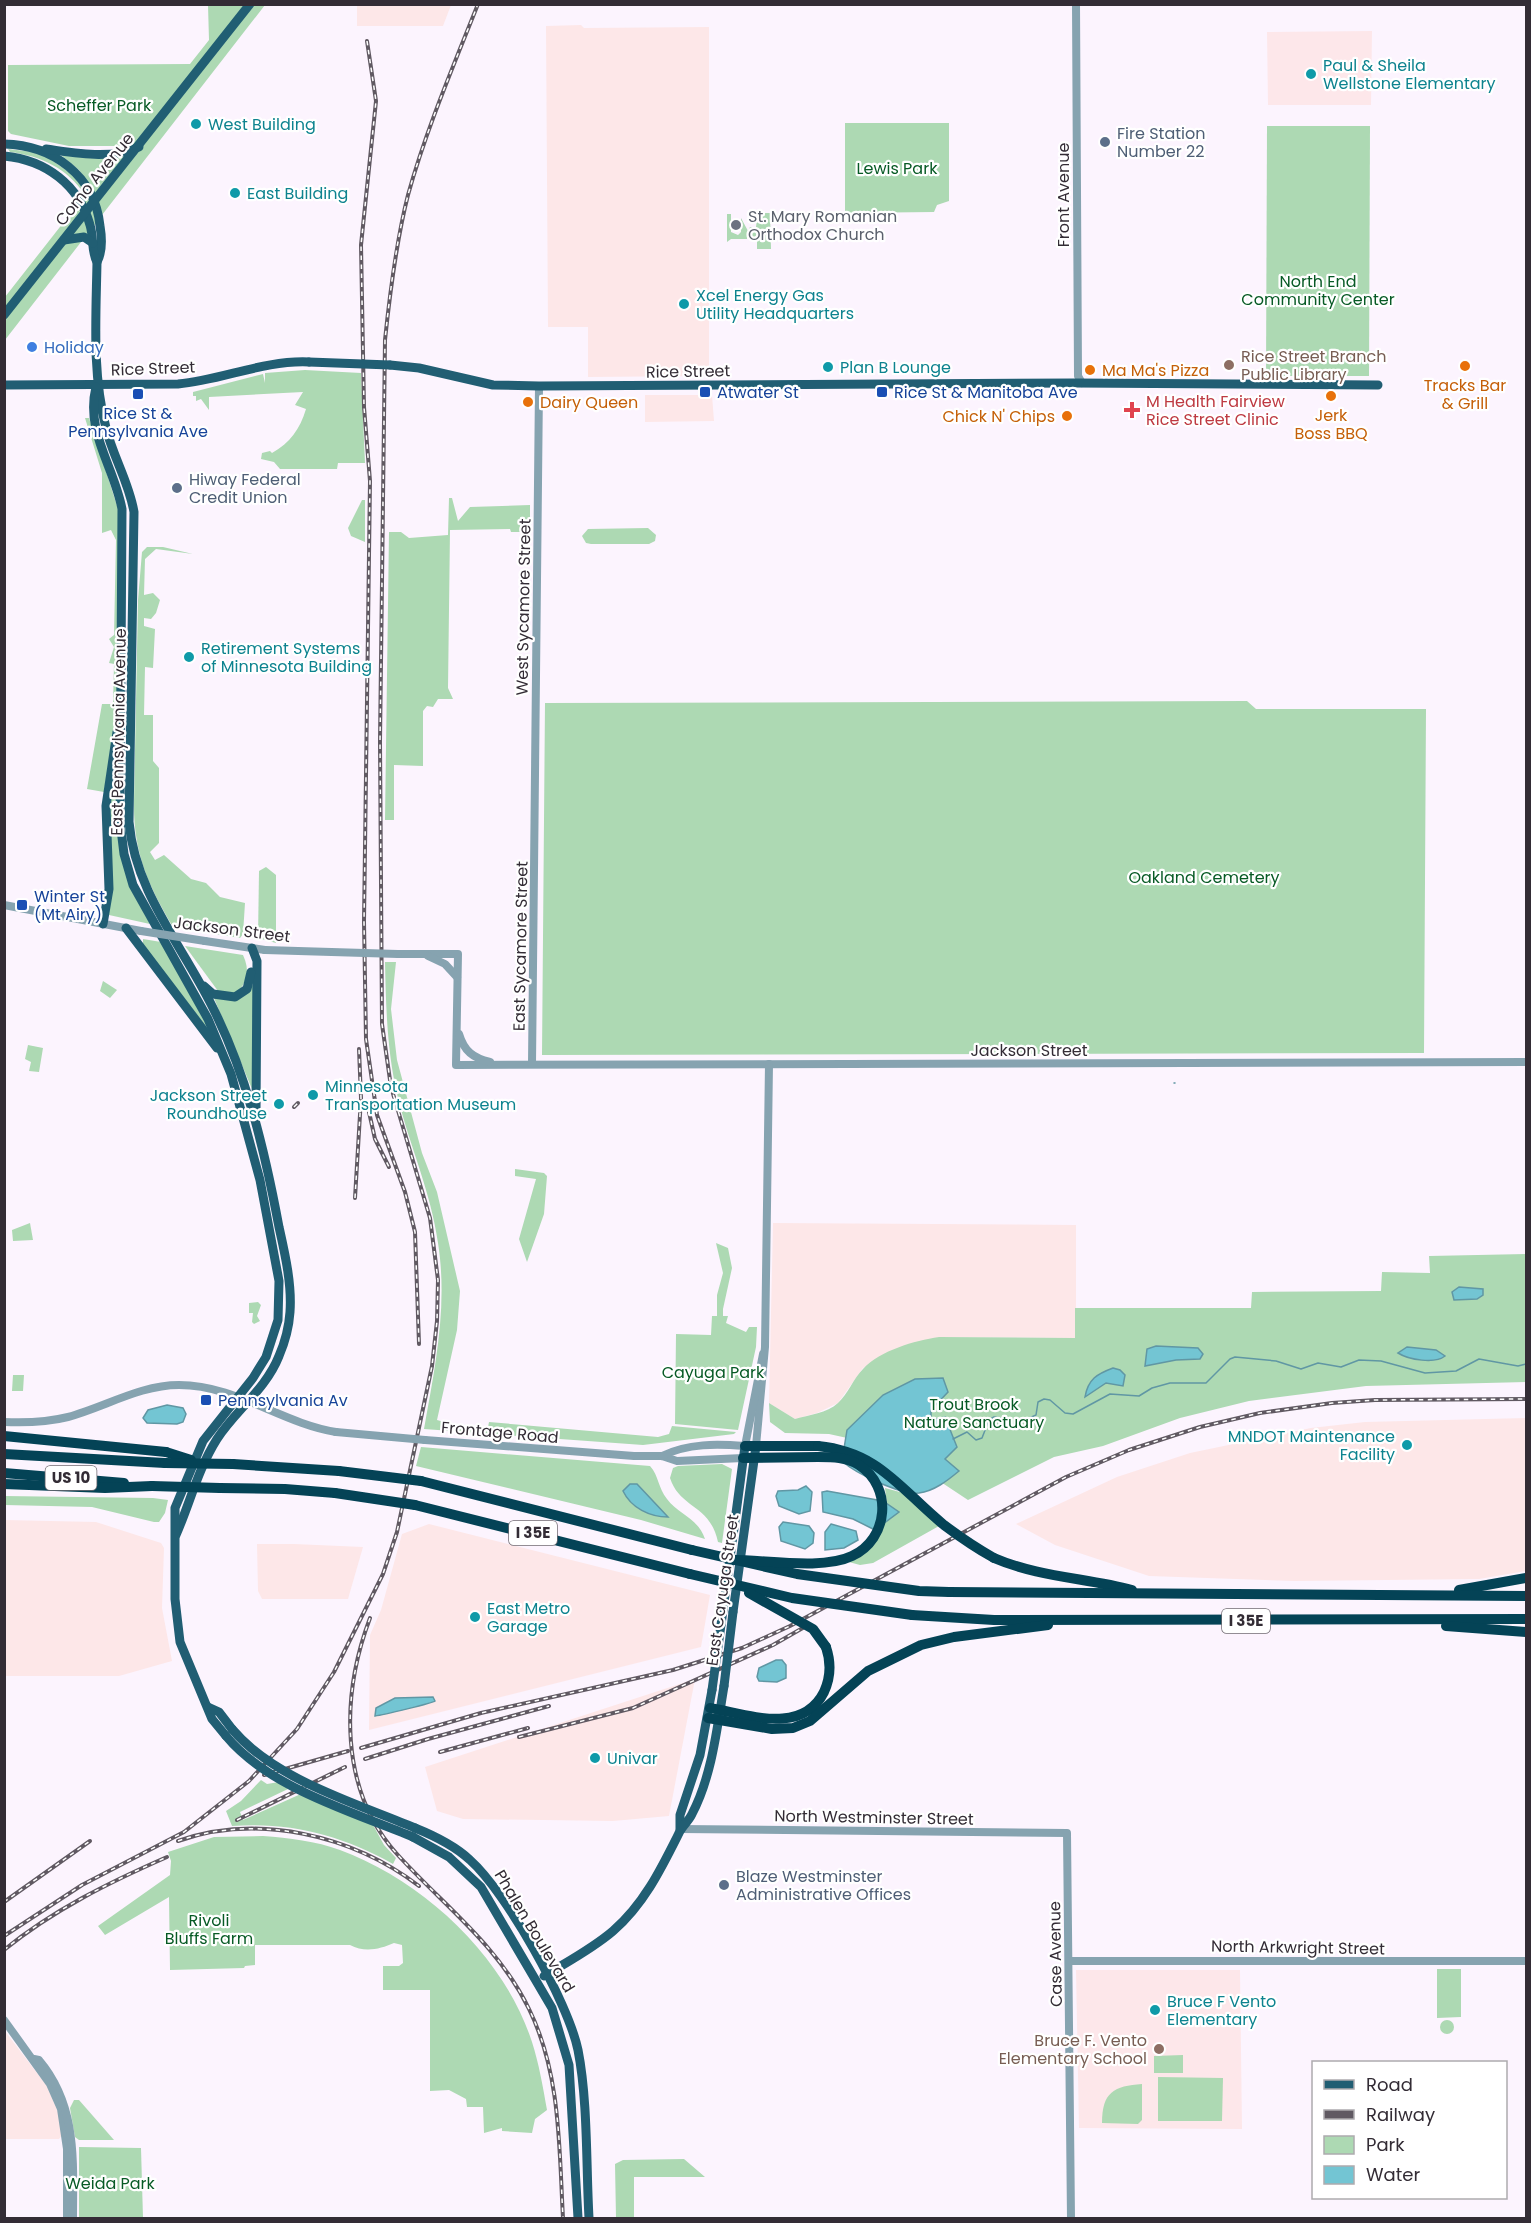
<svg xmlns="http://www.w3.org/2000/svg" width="1531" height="2223" font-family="Poppins,sans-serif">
<rect width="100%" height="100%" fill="#fcf4fe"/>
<g fill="#fde7e8">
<path d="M357,5H451L443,26H357Z"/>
<path d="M581,25L584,28L709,27V376L588,377V327H548L546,26Z"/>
<path d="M645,395H712L714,421L645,422Z"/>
<path d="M773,1223L1076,1225V1338L939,1337L863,1368L838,1403L817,1413L795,1419L769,1403Z"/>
<path d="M1526,1418V1571L1479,1579L1294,1581L1149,1576L1055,1545L1016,1524L1117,1477L1190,1453L1311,1428L1365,1422Z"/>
<path d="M5,1520L96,1522L161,1543L164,1548L162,1608L172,1661L119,1676H5Z"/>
<path d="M429,1524L710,1595L701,1647L369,1730L370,1635L381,1610L402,1534Z"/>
<path d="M257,1544H294L363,1547L348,1599H262L258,1591Z"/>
<path d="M695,1679L669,1816L613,1821L463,1819L437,1811L425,1767Z"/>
<path d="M4,2030L47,2086L60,2117L62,2135L59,2139H5Z"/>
</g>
<g fill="#fde7ea">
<path d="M1372,31L1371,105H1268L1267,32Z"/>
<path d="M1076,1970H1240L1242,2129L1079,2128Z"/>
</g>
<g fill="#add9b3">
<path d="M208,5H265L5,340V297L85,195C67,168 41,156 10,152L8,149L41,153L91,187L79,170L61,155L115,156L123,146H69L11,134L8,131V65L190,64L209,40Z"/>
<path d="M845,123H949V201L937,205L934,212L845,213Z"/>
<path d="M1267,126H1370L1369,376H1266Z"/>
<path d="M751,213H770L771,249H757V239L748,238V232L747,239H731L727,242V214H731V232L738,235L741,232V218L748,231L750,227H756L757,219L751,218Z"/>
<path d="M305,370L361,373L365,463H338L337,469H280L274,462L261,459L262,453L270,451L272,453C290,443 300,429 306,409L295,405L303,392L209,397V410L201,399L196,401V396H193V392L263,374L265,383V373Z"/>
<path d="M85,418H89L119,512L117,710L104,792L87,789L102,704H113L114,664L109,663L114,647L109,639L114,635L116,540L111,530L102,533V473Z"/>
<path d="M449,498H452L458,521L470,507L530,505V532H511L510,529L450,530L448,688L453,699H438L433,707L427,706L423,711V766L394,765V820H385L389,532H401L409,538L448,535Z"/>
<path d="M362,500H365V542L351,536L348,528Z"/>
<path d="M648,528L656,535L655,541L649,544H591L586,543L582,536L588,529Z"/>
<path d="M147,547H163L193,554L156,549L145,559L144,595L153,593L160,600L156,613L151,619L144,618V626L155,629L153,668L145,667L144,715H153V761L159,768V843L150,852L155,860L164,855L191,879L206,883L220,897L245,903L243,934L240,938L173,927C148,885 133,852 134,801L138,600L142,552Z"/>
<path d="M1247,701L1256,709H1426L1424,1053L542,1055L545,703Z"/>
<path d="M116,761L132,891L150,924L109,915V809Z"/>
<path d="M266,867L276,875V943L258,938L259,871Z"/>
<path d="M143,939L161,942L211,1033L143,945Z"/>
<path d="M185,946L243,955C250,970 248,983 235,994L218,991Z"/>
<path d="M385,962H396L391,1009L397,1060L422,1153L437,1192L460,1291L457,1330L437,1420L462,1427H488L489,1422L658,1437L669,1434L672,1426L736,1432L734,1434L643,1445L424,1429C435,1367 448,1306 438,1243C431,1192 410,1147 398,1098C387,1053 386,1008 385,962Z"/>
<path d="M103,981L117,990L110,998L100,991Z"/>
<path d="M254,984L252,1089L214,998L236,1000Z"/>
<path d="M28,1045L43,1048L39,1072L29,1071L31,1062L25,1059Z"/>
<path d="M515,1169L544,1173L547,1176L544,1214L527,1262L519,1239L536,1179L515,1176Z"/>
<path d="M30,1223L33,1240L13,1241L12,1230Z"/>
<path d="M716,1243L728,1248L732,1268L723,1309V1316H728L726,1323L746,1332L749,1327H757L756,1347L738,1430L675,1424L676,1334L711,1335L712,1316H717V1295L723,1273Z"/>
<path d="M1526,1254V1382L1366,1386L1249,1401L1180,1418L1103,1446L1054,1457L968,1500L888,1447L829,1434L785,1433L770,1422L769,1403L795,1419C809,1415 827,1413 838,1403C848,1394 853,1379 863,1369C881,1350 914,1341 939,1337L1075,1338V1308H1251L1252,1292L1381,1291L1382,1272L1430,1273L1429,1256Z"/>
<path d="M258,1302L261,1305L257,1316L260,1321L254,1324L252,1322L253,1313H249V1303Z"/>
<path d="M13,1375H24L23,1391H12Z"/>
<path d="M421,1447L650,1466C659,1476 658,1488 667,1499C679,1515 698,1518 705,1539L641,1520L416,1466Z"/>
<path d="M722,1464L732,1469L722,1543L718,1542C710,1504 680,1509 670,1478L673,1468L678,1466Z"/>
<path d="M885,1488L907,1494L939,1526L873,1563L860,1565L845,1561L860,1555L888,1512Z"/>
<path d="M4,1496L153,1498L168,1500L165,1513L159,1522H154L92,1507L5,1505Z"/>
<path d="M261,1780L267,1784L279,1782L288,1789L240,1812L243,1820L303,1793L372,1823L384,1845L396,1858L393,1864C341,1835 291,1822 232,1826L226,1811L241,1801Z"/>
<path d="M263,1836C289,1838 316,1841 340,1850C424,1881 504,1956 532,2042C539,2064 543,2087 547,2110L535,2119L532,2133L502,2131V2128L484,2133L483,2107H467L466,2099L449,2090L430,2091V1990H383V1966H399L403,1963L402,1945L394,1943C380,1949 365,1953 350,1945H255V1965L245,1966L244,1968L170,1970L169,1897L105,1935L98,1926L170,1875L171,1861L168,1852L214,1837Z"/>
<path d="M1437,1969H1461V2017L1437,2018Z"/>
<circle cx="1447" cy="2027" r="7"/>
<path d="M1183,2055V2073H1154V2056Z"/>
<path d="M1158,2077L1223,2078L1222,2121H1158Z"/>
<path d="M1142,2084V2120L1138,2124L1102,2123C1102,2092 1114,2086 1142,2084Z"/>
<path d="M74,2100H79L114,2140H79L75,2137L70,2108Z"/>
<path d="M79,2147L141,2148L143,2218H79Z"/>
<path d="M684,2159L705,2177H634V2218H616L615,2164L623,2160Z"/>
</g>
<g fill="#73c5d3" stroke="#6097a4" stroke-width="1.5">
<path d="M1459,1287L1483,1289V1295L1477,1299L1454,1300L1452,1292Z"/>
<path d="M1156,1346L1198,1348L1203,1354L1200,1359L1176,1360L1145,1366L1147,1349Z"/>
<path d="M1407,1347L1436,1350L1445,1356C1435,1364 1409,1360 1398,1353Z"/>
<path d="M1113,1368L1120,1370L1125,1375L1123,1386L1106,1383L1085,1397C1088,1379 1097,1374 1113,1368Z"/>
<path d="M943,1378L948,1392L931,1410V1420L945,1417L957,1447L945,1459L959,1471C947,1481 934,1491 919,1493C900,1495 855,1473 842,1461L847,1430L883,1395L915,1379Z"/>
<path d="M167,1405L183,1408L186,1414L183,1422L177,1424L147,1423L143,1418L148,1410Z"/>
<path d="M630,1484H637L668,1517C650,1517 631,1508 623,1491Z"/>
<path d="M806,1486L812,1492L810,1511L799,1514L779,1506L776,1496L778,1491L798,1490Z"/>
<path d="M827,1491L883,1501L899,1512L875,1530L853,1519L823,1512L822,1492Z"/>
<path d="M783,1522L809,1526L814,1533L813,1543L805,1549L781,1541L779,1527Z"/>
<path d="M831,1524L856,1531L858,1540L844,1548L825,1550V1532Z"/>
<path d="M776,1660H782L786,1665V1678L777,1682L759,1681L757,1677L759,1668Z"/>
<path d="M433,1697L435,1701C433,1703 383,1715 375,1716L376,1708L395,1698Z"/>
</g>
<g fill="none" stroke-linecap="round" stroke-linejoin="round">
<g stroke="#6097a4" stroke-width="1.5">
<path d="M1174,1083H1175"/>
<path d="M953,1439L967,1432L976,1440L982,1438L989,1420L994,1417L1001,1418L1011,1429H1019L1023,1421L1036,1415L1038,1402L1044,1399L1050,1400L1065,1413L1073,1414L1110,1394L1139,1396L1152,1388L1170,1383H1206L1230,1359L1235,1357L1276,1361L1301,1369L1318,1363L1341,1367L1359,1360L1381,1361L1425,1373L1456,1371L1479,1359L1518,1366L1526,1364"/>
</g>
<g stroke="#86a3b0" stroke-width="8">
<path d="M1076,4L1078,376L1082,383"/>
<path d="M4,905L141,931"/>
<path d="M205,941L265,950"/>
<path d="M398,954H458L456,1065L1526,1062"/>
<path d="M428,956L445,964L457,977"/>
<path d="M459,1034C464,1051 473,1058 490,1062"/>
<path d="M532,1064L539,386"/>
<path d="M4,1422C26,1423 48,1422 68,1417C105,1407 140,1385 179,1385C236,1385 281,1423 336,1432"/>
<path d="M425,1440L634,1456H662L677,1461L743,1458"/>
<path d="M756,1446L765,1347L769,1064"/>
<path d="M662,1456C688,1443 717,1444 745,1446L763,1354"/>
<path d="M680,1829L1067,1833L1071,2218"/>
<path d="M1069,1961H1526"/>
<path d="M4,2020L50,2084L61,2109L67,2149V2218"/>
<path d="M34,2059L39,2060C78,2106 73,2162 73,2218"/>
</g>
<g stroke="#215e73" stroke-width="9">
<path d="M4,144C53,145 95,176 100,226C102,238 103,251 97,262"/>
<path d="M46,149C76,153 111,160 139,147"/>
<path d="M4,156C46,160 79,185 90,225C94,238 91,251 97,262C96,318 92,374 106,428C113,457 129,482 134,512L129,822C135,892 182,945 212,1006C247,1075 265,1152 279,1227C285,1254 292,1284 290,1312C289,1327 285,1342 279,1356C266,1389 236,1410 217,1439C198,1469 190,1503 176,1535"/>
<path d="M64,240L84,237L93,243"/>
<path d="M4,315L250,4"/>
<path d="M390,365L419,368L493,385L539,386L1075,383L1378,385"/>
<path d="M4,385L178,384C223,380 263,360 309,362"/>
<path d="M96,387C85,432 114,466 122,509L120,821L124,854L133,885L208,1019L231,1074L260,1180L279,1281L278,1320L266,1357L253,1378L203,1441L175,1508V1599L180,1642L212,1719L226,1736"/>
<path d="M103,924L109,889L106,806L117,732"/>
<path d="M126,928L217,1048"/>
<path d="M252,948L257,961L256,1113"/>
<path d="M204,986L213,994L235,997L247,989L251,972"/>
<path d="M733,1612L756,1446"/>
<path d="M721,1625L745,1446"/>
<path d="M208,1707L219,1712L232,1729"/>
<path d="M415,1828C435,1836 454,1845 470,1860C506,1892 568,2002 578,2050C588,2101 586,2165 589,2218"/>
<path d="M680,1829V1815L700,1755L712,1690"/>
<path d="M413,1837L449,1857L481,1887L552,2008L569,2065L578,2218"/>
<path d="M544,1976C567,1962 592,1949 613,1931C644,1904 661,1869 679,1833C682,1826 689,1821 692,1814C712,1776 717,1728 724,1686"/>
</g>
<g stroke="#044356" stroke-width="10">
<path d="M4,1436L166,1452"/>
<path d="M745,1446H818"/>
<path d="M4,1454L165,1463"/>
<path d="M743,1458L818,1457"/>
<path d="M233,1464L339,1471"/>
<path d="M4,1473L124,1483"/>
<path d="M421,1481L692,1550"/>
<path d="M4,1484L105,1488L152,1486"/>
<path d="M220,1488L285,1489L335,1493"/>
<path d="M415,1505L690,1574"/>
<path d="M994,1558C1038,1577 1086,1578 1132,1590"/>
<path d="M1459,1590L1526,1578"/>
<path d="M949,1592L1526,1596"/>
<path d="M912,1615L994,1620L1526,1619"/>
<path d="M1446,1626L1526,1632"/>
<path d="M710,1708C746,1714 802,1736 824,1692C831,1677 831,1662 826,1647"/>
<path d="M708,1718L772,1729L793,1728L810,1721L868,1671L921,1645L954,1637L1048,1625"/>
</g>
<defs>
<g id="rail">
<path d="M367,41L376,101L361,245L364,407L370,481L364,922L366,1039L377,1115L405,1192L415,1232L419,1344"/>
<path d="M367,1103L375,1139L389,1167"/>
<path d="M294,1107L298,1103"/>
<path d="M355,1198L361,1098L359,1049"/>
<path d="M370,1618C341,1695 339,1790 397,1854C444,1906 498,1945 529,2009C561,2074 559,2148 563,2218"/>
<path d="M519,1737L633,1708L773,1645L808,1625"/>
<path d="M361,1748L481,1713L673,1670L742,1648L790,1626L1066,1477L1129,1450L1200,1427L1260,1413L1332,1403L1375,1400L1526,1399"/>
<path d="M440,1752L528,1728"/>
<path d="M365,1759L428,1739L549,1706"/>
<path d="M264,1775L348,1751"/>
<path d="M237,1820L345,1767"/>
<path d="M178,1841C258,1813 352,1835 419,1886"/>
<path d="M4,1902L90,1841"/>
<path d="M4,1936L82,1885L184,1832L249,1781L297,1729L334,1672L383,1574L397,1532L432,1366L437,1321L438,1280L430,1218L391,1087L382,1024L380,742L385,340C390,292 396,242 408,195C426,130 453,67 478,4"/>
<path d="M4,1950C53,1910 110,1882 167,1857"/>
</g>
</defs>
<use href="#rail" stroke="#605962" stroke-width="4"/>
<use href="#rail" stroke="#fff" stroke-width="1.5" stroke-dasharray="4.5" stroke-linecap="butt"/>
<g stroke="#86a3b0" stroke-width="8">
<path d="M141,931L205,941"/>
<path d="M265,950L398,954"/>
<path d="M336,1432L425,1440"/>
</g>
<g stroke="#215e73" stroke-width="9">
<path d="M309,362L390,365"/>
<path d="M724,1686L733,1612"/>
<path d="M712,1690L721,1625"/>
<path d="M232,1729C275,1780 356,1803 415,1828"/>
<path d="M226,1736C269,1788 351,1811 413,1837"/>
</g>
<g stroke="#044356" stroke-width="10">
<path d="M818,1446C879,1452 900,1489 944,1525C960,1537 976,1548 994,1558"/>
<path d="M166,1452L191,1460"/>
<path d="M165,1463L233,1464"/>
<path d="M339,1471L421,1481"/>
<path d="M152,1486L220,1488"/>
<path d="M335,1493L415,1505"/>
<path d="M692,1550L797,1574L919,1591L949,1592"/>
<path d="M733,1560C767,1560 823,1570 852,1556C889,1539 893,1487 859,1465C846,1457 833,1457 818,1457"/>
<path d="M690,1574L792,1598L912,1615"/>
<path d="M749,1593L813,1629L826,1647"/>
</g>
</g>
<g fill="#0f9aa8" stroke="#fff" stroke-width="2">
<circle cx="1311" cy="74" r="6"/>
<circle cx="196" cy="124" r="6"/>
<circle cx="235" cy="193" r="6"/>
<circle cx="684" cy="304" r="6"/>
<circle cx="828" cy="367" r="6"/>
<circle cx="189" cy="657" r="6"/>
<circle cx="313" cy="1095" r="6"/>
<circle cx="279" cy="1104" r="6"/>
<circle cx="1407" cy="1445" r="6"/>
<circle cx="475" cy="1617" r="6"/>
<circle cx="595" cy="1758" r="6"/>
<circle cx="1155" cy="2010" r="6"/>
</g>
<g fill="#5c6f8a" stroke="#fff" stroke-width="2">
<circle cx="1105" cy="142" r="6"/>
<circle cx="177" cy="488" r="6"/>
<circle cx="724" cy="1885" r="6"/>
</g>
<circle fill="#6b7280" stroke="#fff" stroke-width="2" cx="736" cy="225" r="6"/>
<circle fill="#3f7fe0" stroke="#fff" stroke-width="2" cx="32" cy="347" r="6"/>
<g fill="#8d6e63" stroke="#fff" stroke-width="2">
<circle cx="1229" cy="365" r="6"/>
<circle cx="1159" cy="2049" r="6"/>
</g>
<g fill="#e8710a" stroke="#fff" stroke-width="2">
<circle cx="1465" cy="366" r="6"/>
<circle cx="1090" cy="370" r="6"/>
<circle cx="1331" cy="396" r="6"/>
<circle cx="528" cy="402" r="6"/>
<circle cx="1067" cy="416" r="6"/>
</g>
<g fill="#1a4fb4" stroke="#fff" stroke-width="2">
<rect x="699" y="386" width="12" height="12" rx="3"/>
<rect x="876" y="386" width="12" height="12" rx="3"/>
<rect x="132" y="388" width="12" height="12" rx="3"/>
<rect x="16" y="899" width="12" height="12" rx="3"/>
<rect x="200" y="1394" width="12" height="12" rx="3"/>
</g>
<path fill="#e0444e" stroke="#fff" stroke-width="2" d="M1129 401h6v6h6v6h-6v6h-6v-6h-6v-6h6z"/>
<g text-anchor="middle" stroke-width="4.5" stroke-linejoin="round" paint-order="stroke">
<g fill="#fff" stroke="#706b72" stroke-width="1.5">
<rect x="45.5" y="1466" width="51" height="24" rx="4.5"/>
<rect x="509" y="1521" width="48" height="24" rx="4.5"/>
<rect x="1222" y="1609" width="48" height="24" rx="4.5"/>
</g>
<g font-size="15" font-weight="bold" fill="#332c35">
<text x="71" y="1483">US 10</text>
<text x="533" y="1538">I 35E</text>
<text x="1246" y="1626">I 35E</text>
</g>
<g font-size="16" fill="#0d838f" stroke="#fff" text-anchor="start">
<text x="1323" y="71">Paul &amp; Sheila<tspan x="1323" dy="18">Wellstone Elementary</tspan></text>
<text x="208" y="130">West Building</text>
<text x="247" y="199">East Building</text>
<text x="696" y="301">Xcel Energy Gas<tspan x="696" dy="18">Utility Headquarters</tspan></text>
<text x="840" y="373">Plan B Lounge</text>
<text x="201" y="654">Retirement Systems<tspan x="201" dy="18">of Minnesota Building</tspan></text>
<text x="325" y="1092">Minnesota<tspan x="325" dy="18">Transportation Museum</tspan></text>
<text x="267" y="1101" text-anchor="end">Jackson Street<tspan x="267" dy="18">Roundhouse</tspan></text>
<text x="1395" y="1442" text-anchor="end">MNDOT Maintenance<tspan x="1395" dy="18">Facility</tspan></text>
<text x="487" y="1614">East Metro<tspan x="487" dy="18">Garage</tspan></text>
<text x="607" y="1764">Univar</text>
<text x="1167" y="2007">Bruce F Vento<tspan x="1167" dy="18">Elementary</tspan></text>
</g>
<g font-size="16" fill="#075a25" stroke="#fff">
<text x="99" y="111">Scheffer Park</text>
<text x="897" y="174">Lewis Park</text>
<text x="1318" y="287">North End<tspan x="1318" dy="18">Community Center</tspan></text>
<text x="1204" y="883">Oakland Cemetery</text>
<text x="713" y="1378">Cayuga Park</text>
<text x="974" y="1410">Trout Brook<tspan x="974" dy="18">Nature Sanctuary</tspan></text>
<text x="209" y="1926">Rivoli<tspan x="209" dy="18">Bluffs Farm</tspan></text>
<text x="110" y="2189">Weida Park</text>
</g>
<g font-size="16" fill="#4e5e75" stroke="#fff" text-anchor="start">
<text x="1117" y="139">Fire Station<tspan x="1117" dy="18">Number 22</tspan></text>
<text x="189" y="485">Hiway Federal<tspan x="189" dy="18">Credit Union</tspan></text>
<text x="736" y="1882">Blaze Westminster<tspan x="736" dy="18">Administrative Offices</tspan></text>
</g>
<g font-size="16" fill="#332c35" stroke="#fff">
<text transform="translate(94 179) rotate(-51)" y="6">Como Avenue</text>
<text transform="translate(1063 195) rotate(-90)" y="6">Front Avenue</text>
<text transform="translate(153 368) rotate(-2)" y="6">Rice Street</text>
<text transform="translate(688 371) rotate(-1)" y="6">Rice Street</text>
<text transform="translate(523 607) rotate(-89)" y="6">West Sycamore Street</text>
<text transform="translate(118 732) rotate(-89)" y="6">East Pennsylvania Avenue</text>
<text transform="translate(232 929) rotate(7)" y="6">Jackson Street</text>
<text transform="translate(520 946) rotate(-89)" y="6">East Sycamore Street</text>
<text x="1029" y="1056">Jackson Street</text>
<text transform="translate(500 1432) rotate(5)" y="6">Frontage Road</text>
<text transform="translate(722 1590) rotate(-82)" y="6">East Cayuga Street</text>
<text transform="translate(874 1817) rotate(1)" y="6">North Westminster Street</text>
<text transform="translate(535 1931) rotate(59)" y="6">Phalen Boulevard</text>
<text transform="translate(1298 1947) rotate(1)" y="6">North Arkwright Street</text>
<text transform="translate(1055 1954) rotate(-91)" y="6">Case Avenue</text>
</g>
<g font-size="16" fill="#5b616d" stroke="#fff" text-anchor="start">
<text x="748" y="222">St. Mary Romanian<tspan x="748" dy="18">Orthodox Church</tspan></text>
</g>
<g font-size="16" fill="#366cbe" stroke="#fff" text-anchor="start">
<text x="44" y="353">Holiday</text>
</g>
<g font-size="16" fill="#785e54" stroke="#fff" text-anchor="start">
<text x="1241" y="362">Rice Street Branch<tspan x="1241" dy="18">Public Library</tspan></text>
<text x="1147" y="2046" text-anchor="end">Bruce F. Vento<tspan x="1147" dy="18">Elementary School</tspan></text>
</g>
<g font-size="16" fill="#c56008" stroke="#fff" text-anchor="start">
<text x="1102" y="376">Ma Ma's Pizza</text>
<text x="1465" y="391" text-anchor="middle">Tracks Bar<tspan x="1465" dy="18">&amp; Grill</tspan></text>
<text x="540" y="408">Dairy Queen</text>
<text x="1331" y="421" text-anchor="middle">Jerk<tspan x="1331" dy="18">Boss BBQ</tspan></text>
<text x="1055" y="422" text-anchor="end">Chick N' Chips</text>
</g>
<g font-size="16" fill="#164399" stroke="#fff" text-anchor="start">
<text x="717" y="398">Atwater St</text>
<text x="894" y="398">Rice St &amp; Manitoba Ave</text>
<text x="138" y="419" text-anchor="middle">Rice St &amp;<tspan x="138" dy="18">Pennsylvania Ave</tspan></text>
<text x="34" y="902">Winter St<tspan x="34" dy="18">(Mt Airy)</tspan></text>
<text x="218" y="1406">Pennsylvania Av</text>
</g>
<g font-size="16" fill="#be3a42" stroke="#fff" text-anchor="start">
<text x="1146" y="407">M Health Fairview<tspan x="1146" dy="18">Rice Street Clinic</tspan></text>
</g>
</g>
<rect width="1531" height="2223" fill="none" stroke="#332c35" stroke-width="12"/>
<rect x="1312" y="2061" width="195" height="138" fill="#ffffff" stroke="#adabae" stroke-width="1.5"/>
<rect x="1324" y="2080" width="30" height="9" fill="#215e73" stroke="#adabae" stroke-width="1.5"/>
<text x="1366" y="2091" font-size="18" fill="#332c35">Road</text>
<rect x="1324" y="2110" width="30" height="9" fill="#605962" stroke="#adabae" stroke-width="1.5"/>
<text x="1366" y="2121" font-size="18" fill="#332c35">Railway</text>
<rect x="1324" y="2136" width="30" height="18" fill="#add9b3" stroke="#adabae" stroke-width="1.5"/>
<text x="1366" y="2151" font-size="18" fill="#332c35">Park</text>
<rect x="1324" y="2166" width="30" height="18" fill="#73c5d3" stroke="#adabae" stroke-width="1.5"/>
<text x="1366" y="2181" font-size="18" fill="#332c35">Water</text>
</svg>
